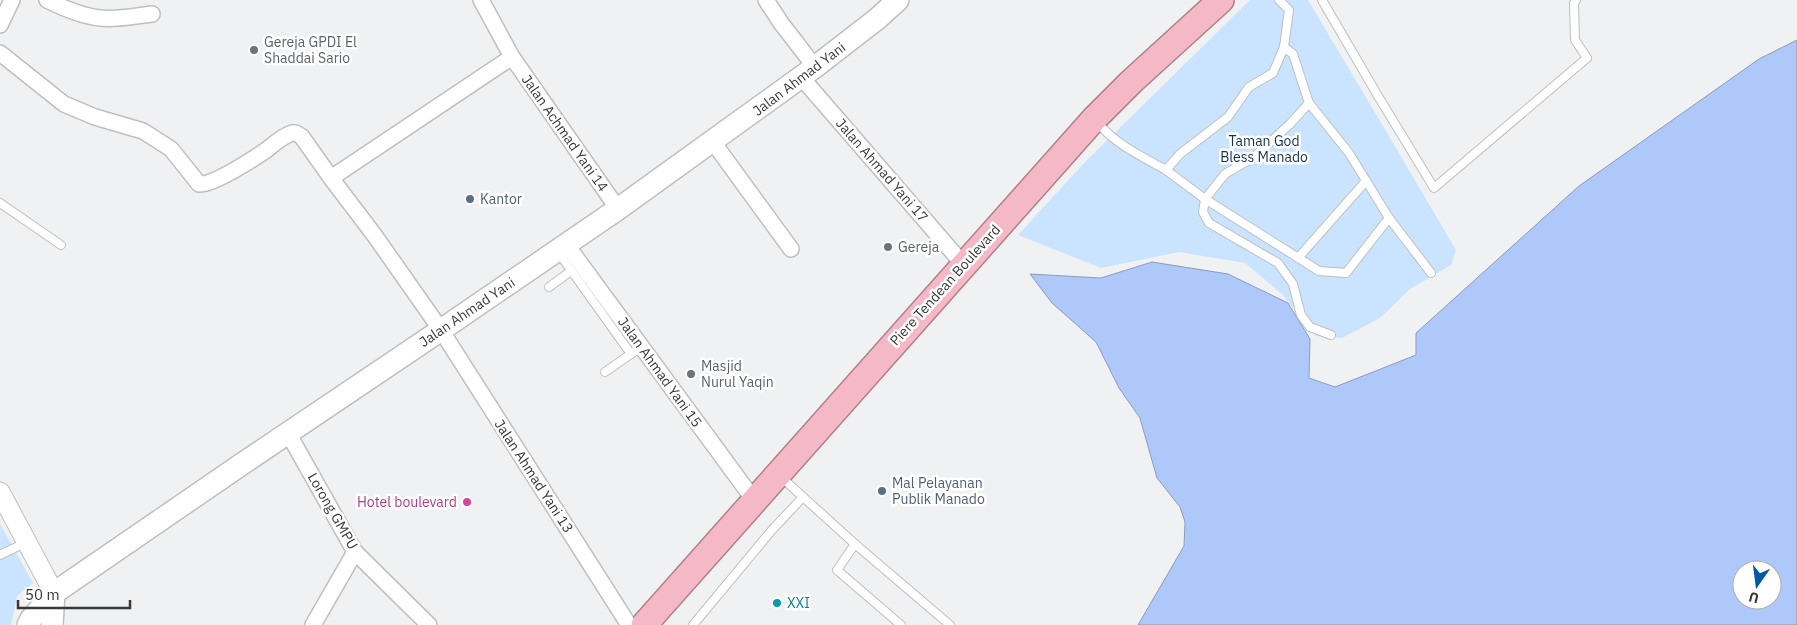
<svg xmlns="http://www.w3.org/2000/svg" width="1797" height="625" font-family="'IBM Plex Sans',sans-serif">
<rect width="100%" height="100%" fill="#f0f1f2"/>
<g fill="#cae4ff">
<path d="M1250,0H1308L1383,126L1456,250L1451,265L1410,289L1380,318L1342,338L1316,336L1282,294L1245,263L1179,252L1101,268L1018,235L1086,161Z"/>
<path d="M0,524L33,583L17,596L11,625H0Z"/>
</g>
<path fill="#adc8f9" stroke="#8a9dbf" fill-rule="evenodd" d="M1797,40V625H1138L1184,546L1185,522L1180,507L1157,478L1140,418L1119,388L1096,342L1052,303L1030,274L1101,278L1152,262L1228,274L1288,303L1310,339L1309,378L1335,387L1416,355V333L1579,186L1759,59ZM1742,570H1772V600H1742Z"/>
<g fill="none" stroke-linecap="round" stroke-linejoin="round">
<defs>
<g id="service">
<path d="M1279,0L1289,10L1284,47"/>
<path d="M1322,0L1378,96L1434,188L1587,58L1575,40L1574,3L1576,0"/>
<path d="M1309,103L1349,153L1389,218L1431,273"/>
<path d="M1097,122C1115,144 1141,156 1166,170L1180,154L1228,117L1249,87L1273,73L1284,47L1293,54L1309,103L1290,124L1254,157L1225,174L1205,199L1203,212L1209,223L1278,263L1293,284L1301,315L1310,327L1331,335"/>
<path d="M1166,170L1205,199L1319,271L1346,273L1389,218"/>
<path d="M0,203L61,245"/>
<path d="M558,252L631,354"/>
<path d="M1298,258L1366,181"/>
<path d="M549,287L571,271"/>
<path d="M605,372L641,347"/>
<path d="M781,477L855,544L950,625"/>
<path d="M855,544L837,570L901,625"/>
<path d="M0,555L27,542"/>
<path d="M693,625L772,530L803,497"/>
</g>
<g id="minor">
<path d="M47,0C63,8 82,16 100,18C117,20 135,16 152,14"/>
<path d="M481,0L512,57L618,209"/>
<path d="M766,0L781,23L815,67"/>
<path d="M0,25L12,0"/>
<path d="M0,53L64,104L95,117L143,131L171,149L199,184C212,186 253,159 265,151C273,145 282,136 292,133C296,132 299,135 302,137L331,178L375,236L441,330L627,622"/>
<path d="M801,77L963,264"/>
<path d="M713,142L791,249"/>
<path d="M331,178L512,57"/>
<path d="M566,244L754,500"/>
<path d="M288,433L355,552L429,625"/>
<path d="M313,625L355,552"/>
</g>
<path id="tertiary" d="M0,492L54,593"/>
<g id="secondary">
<path d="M28,625L31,619L54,593L242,464L441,330L618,209L815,67L877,19L898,0"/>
<path d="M52,625L54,593"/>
</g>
<path id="trunk" d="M644,625L1094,119L1131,82L1221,0"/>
</defs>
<use href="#service" stroke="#bebfc0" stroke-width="10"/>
<use href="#minor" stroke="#bebfc0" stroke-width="18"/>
<use href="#tertiary" stroke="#bebfc0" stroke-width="21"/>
<use href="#secondary" stroke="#bebfc0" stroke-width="24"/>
<use href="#trunk" stroke="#b1808b" stroke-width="28"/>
<use href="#service" stroke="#fff" stroke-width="8"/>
<use href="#minor" stroke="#fff" stroke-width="15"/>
<use href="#tertiary" stroke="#fff" stroke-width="19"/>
<use href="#secondary" stroke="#fff" stroke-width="21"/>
<use href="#trunk" stroke="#f4b8c6" stroke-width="25"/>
</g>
<g fill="#6b7280" stroke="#fff" stroke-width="2">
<circle cx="254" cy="50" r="5"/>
<circle cx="888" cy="247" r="5"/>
<circle cx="691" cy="374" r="5"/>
</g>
<g fill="#5c6f8a" stroke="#fff" stroke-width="2">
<circle cx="470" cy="199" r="5"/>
<circle cx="882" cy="491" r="5"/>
</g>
<circle fill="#d1479c" stroke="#fff" stroke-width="2" cx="467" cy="502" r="5"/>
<circle fill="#0f9aa8" stroke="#fff" stroke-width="2" cx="777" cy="603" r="5"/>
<g text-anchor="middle" stroke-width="5" stroke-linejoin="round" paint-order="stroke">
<g font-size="14" fill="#5b616d" stroke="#fff" text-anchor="start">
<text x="264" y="47">Gereja GPDI El<tspan x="264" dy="16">Shaddai Sario</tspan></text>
<text x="898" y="252">Gereja</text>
<text x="701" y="371">Masjid<tspan x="701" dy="16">Nurul Yaqin</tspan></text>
</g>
<g font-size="14" fill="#383838" stroke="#fff">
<text transform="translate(799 79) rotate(-37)" y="5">Jalan Ahmad Yani</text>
<text transform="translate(565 133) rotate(55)" y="5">Jalan Achmad Yani 14</text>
<text transform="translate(882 170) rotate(49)" y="5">Jalan Ahmad Yani 17</text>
<text transform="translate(945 285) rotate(-48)" y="5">Piere Tendean Boulevard</text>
<text transform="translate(467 312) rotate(-34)" y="5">Jalan Ahmad Yani</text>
<text transform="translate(660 372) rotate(54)" y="5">Jalan Ahmad Yani 15</text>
<text transform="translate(534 476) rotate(57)" y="5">Jalan Ahmad Yani 13</text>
<text transform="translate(333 511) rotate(60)" y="5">Lorong GMPU</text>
</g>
<g font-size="14" fill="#14324e" stroke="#fff">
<text x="1264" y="146">Taman God<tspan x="1264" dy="16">Bless Manado</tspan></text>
</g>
<g font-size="14" fill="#4e5e75" stroke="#fff" text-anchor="start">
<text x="480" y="204">Kantor</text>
<text x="892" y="488">Mal Pelayanan<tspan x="892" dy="16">Publik Manado</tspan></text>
</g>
<g font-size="14" fill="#b23c85" stroke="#fff" text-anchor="end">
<text x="457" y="507">Hotel boulevard</text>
</g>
<g font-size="14" fill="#0d838f" stroke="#fff" text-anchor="start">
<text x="787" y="608">XXI</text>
</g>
</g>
<g transform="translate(1757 585) rotate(194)"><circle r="24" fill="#ffffff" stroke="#afafaf"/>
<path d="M0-4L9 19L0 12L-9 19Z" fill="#0358a6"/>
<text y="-8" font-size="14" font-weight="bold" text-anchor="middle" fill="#383838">U</text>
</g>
<path d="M18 600v8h112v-8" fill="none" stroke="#383838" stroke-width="2.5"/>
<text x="25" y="600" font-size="15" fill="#383838" stroke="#ffffff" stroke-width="4" paint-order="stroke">50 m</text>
</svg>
